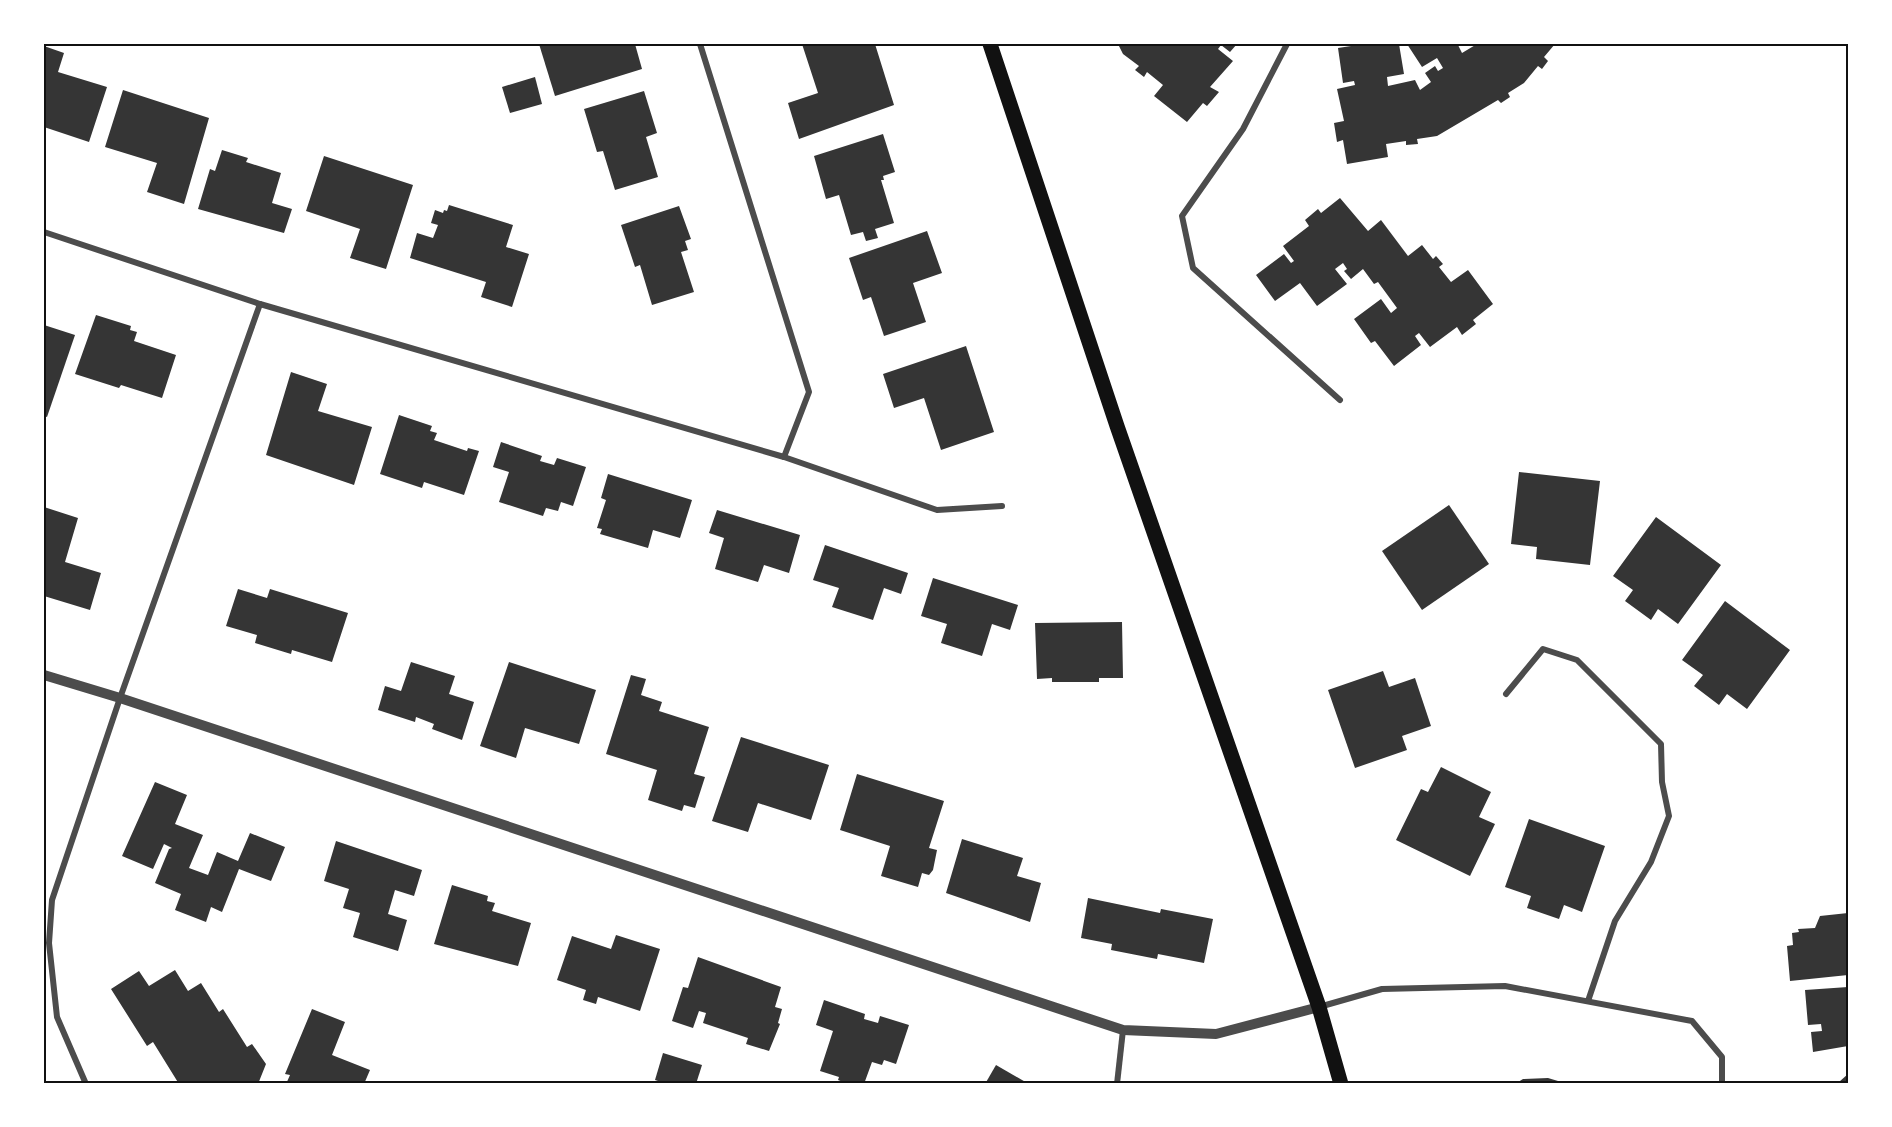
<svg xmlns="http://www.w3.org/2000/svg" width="1892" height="1127" font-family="'Roboto Serif',serif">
<rect width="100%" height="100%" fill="#fff"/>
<g fill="#353535">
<path d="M539,44H635L642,69L555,96Z"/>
<path d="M802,44H875L894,105L799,139L788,103L818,93Z"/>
<path d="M1118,44H1237L1230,52L1221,45L1218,49L1233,61L1210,87L1219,92L1207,106L1203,103L1187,122L1154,96L1163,85L1147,72L1144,77L1135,70L1139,66L1123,54Z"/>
<path d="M1364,44H1399L1404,74L1387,77L1388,86L1415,80L1420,90L1431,82L1425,73L1435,66L1438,71L1443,68L1437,58L1422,67L1407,44H1461L1458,45L1462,53L1477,44H1555L1544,57L1548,61L1542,69L1538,66L1524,83L1508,93L1510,97L1501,103L1498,100L1437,136L1417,139L1418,144L1406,145V141L1386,144L1388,157L1347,164L1343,140L1337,142L1334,123L1344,121L1337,89L1355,85L1354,81L1343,83L1338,48Z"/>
<path d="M44,46L64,53L58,72L107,87L89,142L44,127Z"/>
<path d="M535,77L542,104L510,113L502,87Z"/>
<path d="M123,90L209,118L184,204L147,192L157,163L105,147Z"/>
<path d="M644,91L657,133L646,137L658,177L615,190L603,151L597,152L584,109Z"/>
<path d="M883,134L895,172L883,176L884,180H881L894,223L875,229L878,238L866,241L863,232L851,235L839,195L826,199L814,156Z"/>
<path d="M222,150L248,158L246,162L281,173L272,203L292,209L284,233L198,209L210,169L215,171Z"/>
<path d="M324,156L413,185L386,269L350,258L360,229L306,211Z"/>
<path d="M1340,198L1368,231L1381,220L1408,256L1422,245L1433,259L1436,256L1443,264L1439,267L1451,282L1468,270L1493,304L1473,320L1476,324L1462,335L1457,327L1430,347L1419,333L1415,336L1421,345L1394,366L1375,341L1371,343L1354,319L1381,299L1391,313L1397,308L1378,282L1374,284L1363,269L1351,279L1344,271L1347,269L1343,263L1335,269L1347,284L1317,306L1300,283L1275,301L1256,275L1284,254L1291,263L1294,261L1283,246L1309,226L1305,220L1318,209L1321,213Z"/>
<path d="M449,205L513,225L506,247L529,254L512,307L481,297L486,282L410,258L417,233L433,238L438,225L431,223L435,210L443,213L444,210L447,211Z"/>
<path d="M679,206L691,239L685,241L688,250L681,252L694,292L652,305L640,265L635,267L621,225Z"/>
<path d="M927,231L942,273L913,283L926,322L884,336L871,297L863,300L849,258Z"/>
<path d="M96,315L131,326L130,330L137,332L134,341L176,355L162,398L121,385L119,388L75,374Z"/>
<path d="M44,325L75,335L47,417L44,416Z"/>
<path d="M966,346L994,432L941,450L924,398L894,408L883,374Z"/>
<path d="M291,372L327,384L318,411L372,427L354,485L266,455Z"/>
<path d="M399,415L432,426L430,431L437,433L434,440L467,451L468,448L479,451L464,495L424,482L422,488L380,474Z"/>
<path d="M501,442L542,456L540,461L554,465L557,458L586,467L573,506L561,502L558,511L546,508L543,516L499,502L509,472L493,467Z"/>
<path d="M1519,472L1600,481L1590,565L1536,559L1537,547L1511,544Z"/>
<path d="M608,474L692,500L680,538L653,530L648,548L600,534L602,529L597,528L606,500L601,498Z"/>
<path d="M1449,505L1489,564L1422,610L1382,551Z"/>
<path d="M44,507L78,518L65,562L101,573L90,610L44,596Z"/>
<path d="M717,510L800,535L789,573L764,565L758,582L715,569L724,538L709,533Z"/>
<path d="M1656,517L1721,565L1678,624L1658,609L1651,620L1625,601L1633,590L1613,576Z"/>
<path d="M825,545L908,573L901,594L884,588L873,620L832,607L839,588L813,580Z"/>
<path d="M933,578L1018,605L1010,630L992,624L982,656L941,643L947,624L921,616Z"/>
<path d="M238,589L267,598L270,589L348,613L332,662L292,650L291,654L255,643L257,635L226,626Z"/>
<path d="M1725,601L1790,650L1747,709L1727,694L1719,705L1694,686L1703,675L1682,660Z"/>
<path d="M1122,622L1123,678H1099V682H1052V678L1037,679L1035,623Z"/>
<path d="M411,662L455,676L449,694L474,702L462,740L432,729L434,724L416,717L415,722L378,710L385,686L401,691Z"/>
<path d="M509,662L596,690L579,744L525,728L516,758L480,746Z"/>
<path d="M1383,671L1389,687L1415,678L1431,726L1402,736L1407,750L1355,768L1328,690Z"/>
<path d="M631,675L646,679L641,695L662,702L659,711L709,727L694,774L705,777L695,808L684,805L682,811L648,800L657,770L606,754Z"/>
<path d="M741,737L829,765L811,820L758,803L748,832L712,821Z"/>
<path d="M1441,767L1491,792L1479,817L1495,824L1470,876L1396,840L1421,789L1428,792Z"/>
<path d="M857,774L944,801L929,848L937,850L933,870L929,875L922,873L918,887L881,876L890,846L840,830Z"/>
<path d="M155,782L187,795L175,824L203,835L189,868L208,875L217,852L238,861L250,833L285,847L271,881L239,869L222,912L211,907L206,922L175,910L181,894L155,883L169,849L172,848L164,844L153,869L122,856Z"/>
<path d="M1529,819L1605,846L1582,912L1564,905L1559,919L1527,908L1531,896L1505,887Z"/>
<path d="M962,839L1023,858L1017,876L1041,883L1030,922L946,893Z"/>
<path d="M336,841L422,870L414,896L395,890L388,914L407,920L398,951L353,937L360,913L343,908L349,889L324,881Z"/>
<path d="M452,885L488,896L487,901L495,903L492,911L531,923L518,966L434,944Z"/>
<path d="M1088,898L1160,913L1161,909L1213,919L1204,963L1158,954L1157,959L1111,950L1112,944L1081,938Z"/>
<path d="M1848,913V975L1790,981L1787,946L1793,945L1792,933L1799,932L1798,929L1815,928L1820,916Z"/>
<path d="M616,935L660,949L640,1011L598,997L596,1004L583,1000L586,990L557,980L572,936L611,949Z"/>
<path d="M698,957L781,987L775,1007L782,1009L778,1023L780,1024L769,1051L746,1044L748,1038L703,1023L706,1013L699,1011L693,1028L672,1021L683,987L688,988Z"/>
<path d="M175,970L188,991L201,983L219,1012L223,1009L247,1047L252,1044L266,1064L258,1084H179L153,1042L147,1046L111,989L139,971L149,986Z"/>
<path d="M1848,987V1046L1813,1052L1811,1032L1822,1031L1821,1024L1808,1025L1805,990Z"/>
<path d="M824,1000L865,1014L864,1019L878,1023L880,1016L909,1025L896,1064L884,1060L882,1065L872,1062L864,1084H848L838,1080L839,1077L820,1071L833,1031L816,1025Z"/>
<path d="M312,1009L345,1022L332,1055L370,1070L364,1084H286L290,1075L285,1074Z"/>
<path d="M663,1053L702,1065L696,1084H667L655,1080Z"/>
<path d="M996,1065L1029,1084H985Z"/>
<path d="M1848,1074V1084H1838L1839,1082Z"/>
<path d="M1548,1078L1568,1084H1515L1523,1079Z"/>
</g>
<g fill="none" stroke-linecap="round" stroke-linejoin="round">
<g stroke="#4c4c4c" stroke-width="6">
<path d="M700,44L809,392L784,457"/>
<path d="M1287,44L1243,129L1182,216L1193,268L1340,400"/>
<path d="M44,232L260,304L784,457L937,510L1002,506"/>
<path d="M1506,694L1543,649L1577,660L1661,744L1662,782L1669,816L1651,862L1615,921L1588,1001"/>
<path d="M1319,1007L1382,989L1505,986L1692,1021L1722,1057V1084"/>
<path d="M86,1084L57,1017L49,943L52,900L120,698L260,304"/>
<path d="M1117,1084L1123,1030"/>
</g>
<path stroke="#4c4c4c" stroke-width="10" d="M44,675L120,698L1123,1030L1216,1034L1319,1007"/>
<path stroke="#111" stroke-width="15" d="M990,44L1117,426L1319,1007L1341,1084"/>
</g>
<rect width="1892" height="1127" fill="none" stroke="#ffffff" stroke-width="90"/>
<rect x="45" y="45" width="1802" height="1037" fill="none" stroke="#111" stroke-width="2"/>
</svg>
